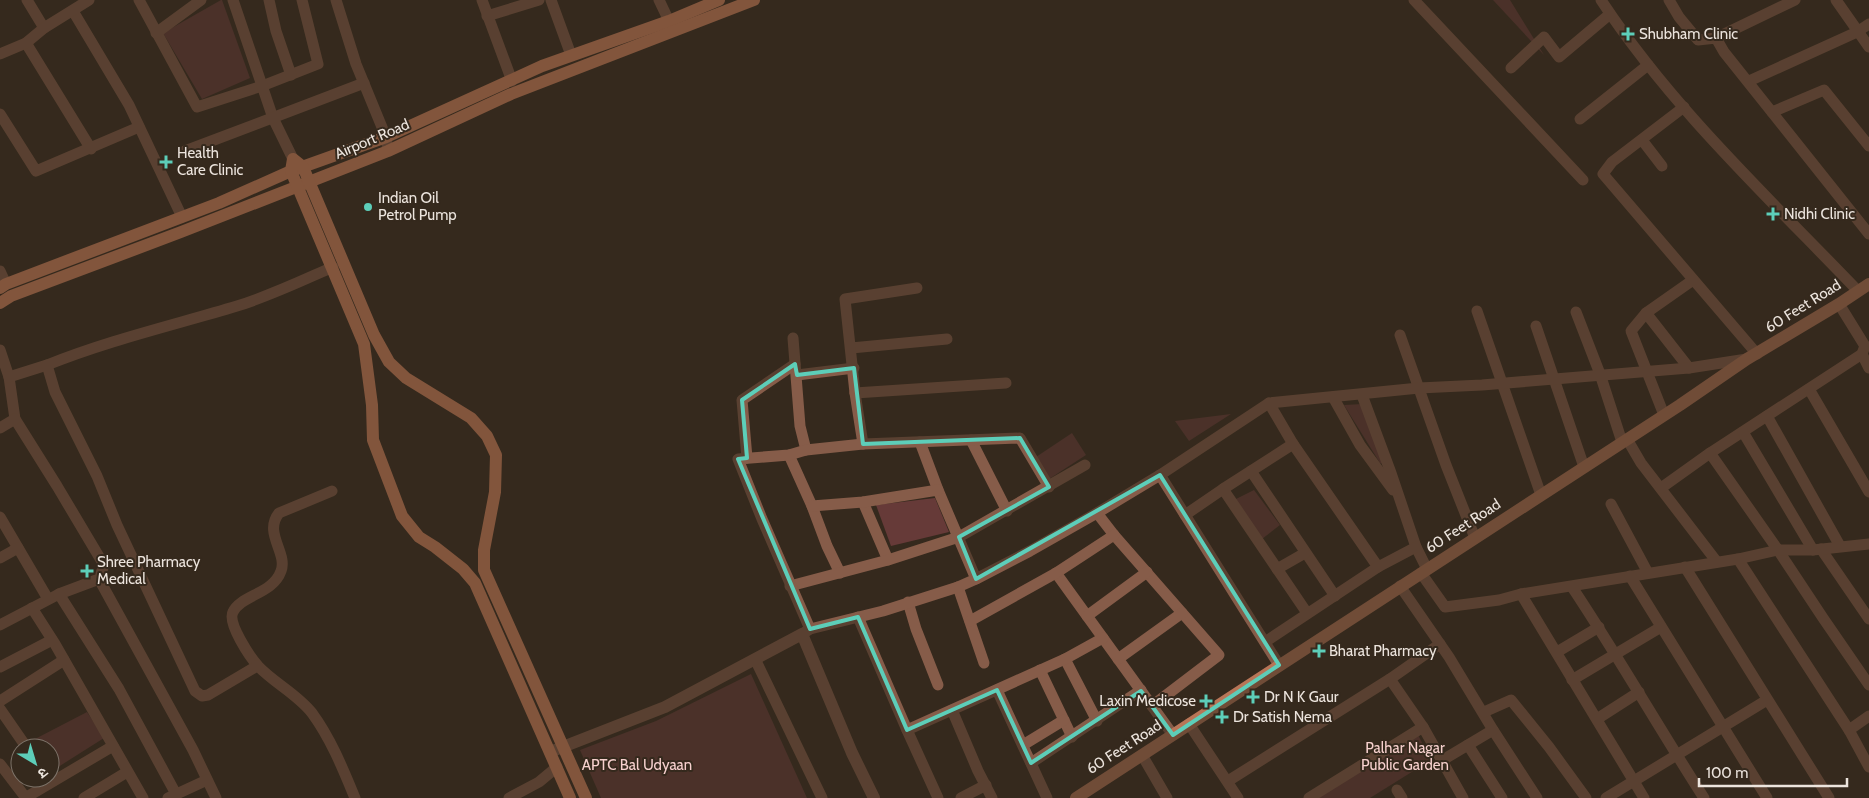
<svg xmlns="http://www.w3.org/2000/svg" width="1869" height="798" font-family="Cabin,'Noto Sans Devanagari',sans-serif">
<rect width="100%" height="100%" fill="#35291d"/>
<g fill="#663a38">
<path d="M221,0H222L250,78L202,99L163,33Z"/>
<path d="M1493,0H1510L1544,55Z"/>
<path d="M1363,404L1384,464L1380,463L1344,405Z"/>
<path d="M1231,414L1189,441L1175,421Z"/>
<path d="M1072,433L1086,455L1046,481L1033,459Z"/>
<path d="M1254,490L1280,525L1262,539L1234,500Z"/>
<path d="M935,498L949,532L891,546L876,505Z"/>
<path d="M751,674L807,798H601L580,750L656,721Z"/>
<path d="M87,712L104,738L55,769L50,762V748H40L35,739Z"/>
<path d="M1416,731L1431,760L1370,798H1318Z"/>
</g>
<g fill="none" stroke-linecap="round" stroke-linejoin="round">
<g stroke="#865c49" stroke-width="11">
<path d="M27,0L44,28"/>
<path d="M139,0L197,107L262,86L318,64L302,0"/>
<path d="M233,0L273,118L293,159"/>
<path d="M269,0L276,31L291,75"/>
<path d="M336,0L356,64L386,137L388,151"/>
<path d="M482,0L512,81"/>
<path d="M551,0L571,55"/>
<path d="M659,0L669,21"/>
<path d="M1414,0L1583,180"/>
<path d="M1601,0C1672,108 1769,198 1858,291"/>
<path d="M1669,0L1679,17L1698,40L1716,38L1724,52L1869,234"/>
<path d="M1836,0L1869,47"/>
<path d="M73,11L129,105L182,217"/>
<path d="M487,16L539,0"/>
<path d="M156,33L201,0"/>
<path d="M1716,38L1795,0"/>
<path d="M26,43L91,149"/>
<path d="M0,54L26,43L44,28L89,0"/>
<path d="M1511,68L1544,37L1559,57L1610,14"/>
<path d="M1749,81L1857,32L1869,24"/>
<path d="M1684,107L1612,162L1603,174L1757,354"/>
<path d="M1772,112L1824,90L1869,146"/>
<path d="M0,114L36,171L139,127"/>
<path d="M1580,119L1648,65"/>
<path d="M1642,140L1662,166"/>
<path d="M185,151L364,83"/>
<path d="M0,271L6,284"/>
<path d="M1839,304L1865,346"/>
<path d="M1477,311L1541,495"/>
<path d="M1576,312L1600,374L1622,442"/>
<path d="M1646,313L1689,368"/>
<path d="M1536,326L1584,467"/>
<path d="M1400,335L1446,465L1475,538"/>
<path d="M793,338L800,426L806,450"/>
<path d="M1865,346L1862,354L1710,453L1778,550L1823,618L1869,685"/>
<path d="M851,348L947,339"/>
<path d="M0,350L9,377L15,419L57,486L104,565L99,579L59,594L0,625"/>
<path d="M1862,354L1869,368"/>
<path d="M797,375L854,368"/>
<path d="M9,377L47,365"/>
<path d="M1809,389L1869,492"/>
<path d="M855,393L1006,383"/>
<path d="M1362,395L1391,473L1416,547L1427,569"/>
<path d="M1333,397L1360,445L1393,490"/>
<path d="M1269,403L1293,444L1378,567"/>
<path d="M1664,415L1631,331L1646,313L1693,280"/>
<path d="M1767,416L1840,546"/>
<path d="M0,428L15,419"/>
<path d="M1743,432L1813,550"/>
<path d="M1627,439L1641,463L1717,562"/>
<path d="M971,440L1007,511"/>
<path d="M920,442L938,490L976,579"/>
<path d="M863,444L855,393L845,299L917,288"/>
<path d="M789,455L812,506L827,546L840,573"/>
<path d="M747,458L742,400L795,364"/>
<path d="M1251,471L1335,596"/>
<path d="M1160,475L1279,665"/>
<path d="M1661,488L1710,453"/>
<path d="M1223,489L1307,613"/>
<path d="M332,491L279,513C263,533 288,553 281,571C273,594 241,595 233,612C227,623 250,657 258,666C274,683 297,694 312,713C331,739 343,769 355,798"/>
<path d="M863,502L888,560"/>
<path d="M1611,504L1648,573"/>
<path d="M812,506L863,502L938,490"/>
<path d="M1097,513L1114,535L1219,655L1152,706"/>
<path d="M1185,515L1223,489L1293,444"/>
<path d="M0,517L48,599"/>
<path d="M1821,549L1869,619"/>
<path d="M0,558L18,548"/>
<path d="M1738,559L1849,730L1869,767"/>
<path d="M1685,567L1829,798"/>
<path d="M1277,569L1305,553"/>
<path d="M1056,573L1173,735"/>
<path d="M1421,573L1445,607L1499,600L1521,594L1738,559L1778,550H1813L1869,544"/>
<path d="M1630,576L1767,798"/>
<path d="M99,579L193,750L216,798"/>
<path d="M790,586L888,560L959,537L1085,465"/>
<path d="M1400,586L1449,657L1493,730L1537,798"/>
<path d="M958,587L984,663"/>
<path d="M1572,587C1618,656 1659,728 1704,798"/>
<path d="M59,594L119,689L176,794"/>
<path d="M1521,594L1644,798"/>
<path d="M908,602L916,629L938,685"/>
<path d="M32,608L55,644L143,798"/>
<path d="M1087,616L1147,572"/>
<path d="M858,617L907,730L938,798"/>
<path d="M970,621L1056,573L1114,535"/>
<path d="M810,629L762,519L738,459L789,455L806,450L863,444L1020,438L1049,487"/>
<path d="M802,634L810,629L883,611L958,587L976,579L1030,551L1097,513L1160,475L1269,403L1419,388L1482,385L1689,368L1747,359"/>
<path d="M1265,642L1378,567L1416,547"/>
<path d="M1557,652L1599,627"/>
<path d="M755,659L822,798"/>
<path d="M1065,659L1097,721"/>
<path d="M1118,659L1182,613"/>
<path d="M257,666L208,695L202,696L195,691L117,525L97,476L55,392L47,365C109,340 174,325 237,306C270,296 301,281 333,267"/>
<path d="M0,667L52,640"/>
<path d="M1040,670L1072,737"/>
<path d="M1390,679L1423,727L1463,798"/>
<path d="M1572,680L1661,627"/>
<path d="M997,690L1047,798"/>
<path d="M0,701L64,660"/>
<path d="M0,709L27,748"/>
<path d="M952,710L978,771L992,798"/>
<path d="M1484,712L1511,700L1549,747L1586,798"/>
<path d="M1597,719L1639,692"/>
<path d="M1189,724L1238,798"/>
<path d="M907,730L1065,659L1103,638"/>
<path d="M1849,730L1869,716"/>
<path d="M1023,745L1064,720"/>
<path d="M1468,745L1502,798"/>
<path d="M1142,755L1167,798"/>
<path d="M1441,761L1493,730"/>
<path d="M1031,763L1141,690"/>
<path d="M0,764L26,798"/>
<path d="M1228,781L1390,679L1440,644"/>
<path d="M1397,790L1402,798"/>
<path d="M25,798L113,746"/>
<path d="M84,798L127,772"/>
<path d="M168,798L207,780"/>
<path d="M509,798L539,782L557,767"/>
<path d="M961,798L986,785"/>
<path d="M1309,798L1423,727"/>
<path d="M1606,798L1767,700"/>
</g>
<path stroke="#865c49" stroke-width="12" d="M555,750L665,707L802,634L852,753L874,798"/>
<path stroke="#b87557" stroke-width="12" d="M1076,798L1680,405L1747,359L1839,304L1869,284"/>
<g stroke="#df8962" stroke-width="12">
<path d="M0,288L6,284L219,203L291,171L386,137L542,66L669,21L719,0"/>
<path d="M0,303L11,296L181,232L388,151L511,94L754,0"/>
<path d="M570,798L475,583L463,569L435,547L419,537L402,516L373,440L372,405L364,344L291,171L293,159L303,167L374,335L389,362L406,378L471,418L487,436L496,455L495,492L484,550V570L586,798"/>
</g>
</g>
<path d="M0 0H1869V798H0ZM795,364L797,375L854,368L863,444L1020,438L1049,487L959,537L976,579L1160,475L1279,665L1173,735L1141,691L1031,763L997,690L907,730L858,617L810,629L738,459L747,458L742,400Z" fill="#35291d" fill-opacity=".55" fill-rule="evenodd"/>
<path fill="none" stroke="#5dceb9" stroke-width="4" stroke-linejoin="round" d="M795,364L797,375L854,368L863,444L1020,438L1049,487L959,537L976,579L1160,475L1279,665L1173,735L1141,691L1031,763L997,690L907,730L858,617L810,629L738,459L747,458L742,400Z"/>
<g fill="#5dceb9" stroke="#35291d" stroke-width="2">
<path d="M1625.5 26.5h5v5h5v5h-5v5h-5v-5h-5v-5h5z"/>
<path d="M163.5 154.5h5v5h5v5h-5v5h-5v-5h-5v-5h5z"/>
<circle cx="368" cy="207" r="5"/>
<path d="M1770.5 206.5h5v5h5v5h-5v5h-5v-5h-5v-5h5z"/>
<path d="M84.5 563.5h5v5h5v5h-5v5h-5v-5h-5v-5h5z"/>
<path d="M1316.5 643.5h5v5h5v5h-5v5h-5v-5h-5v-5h5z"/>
<path d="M1250.5 689.5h5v5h5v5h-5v5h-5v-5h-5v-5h5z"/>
<path d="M1203.5 693.5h5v5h5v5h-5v5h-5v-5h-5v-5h5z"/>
<path d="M1219.5 709.5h5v5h5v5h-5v5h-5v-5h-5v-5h5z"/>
</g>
<g text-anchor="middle" stroke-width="4" stroke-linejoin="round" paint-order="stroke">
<g font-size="15" fill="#ece4dd" stroke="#35291d" text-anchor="start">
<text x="1639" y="39">Shubham Clinic</text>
<text x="177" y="158">Health<tspan x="177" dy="17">Care Clinic</tspan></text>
<text x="378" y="203">Indian Oil<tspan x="378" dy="17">Petrol Pump</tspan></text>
<text x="1784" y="219">Nidhi Clinic</text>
<text x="97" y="567">Shree Pharmacy<tspan x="97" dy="17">Medical</tspan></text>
<text x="1329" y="656">Bharat Pharmacy</text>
<text x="1264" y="702">Dr N K Gaur</text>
<text x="1196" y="706" text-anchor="end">Laxin Medicose</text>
<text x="1233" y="722">Dr Satish Nema</text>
</g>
<g font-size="15" fill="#ece4dd" stroke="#35291d">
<text transform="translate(372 139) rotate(-23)" y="5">Airport Road</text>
<text transform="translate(1803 306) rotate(-32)" y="5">60 Feet Road</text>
<text transform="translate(1463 526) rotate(-33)" y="5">60 Feet Road</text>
<text transform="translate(1124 747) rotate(-33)" y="5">60 Feet Road</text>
</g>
<g font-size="15" fill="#f6d0cd" stroke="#35291d">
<text x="1405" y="753">Palhar Nagar<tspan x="1405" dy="17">Public Garden</tspan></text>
<text x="637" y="770">APTC Bal Udyaan</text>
</g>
</g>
<g transform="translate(35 763) rotate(142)"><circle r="24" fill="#35291d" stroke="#7e746a"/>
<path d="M0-4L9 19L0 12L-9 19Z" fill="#5dceb9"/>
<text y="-8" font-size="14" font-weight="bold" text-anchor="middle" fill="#ece4dd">उ</text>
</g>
<path d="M1699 778v8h148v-8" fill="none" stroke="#ece4dd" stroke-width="2.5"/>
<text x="1706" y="778" font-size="15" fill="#ece4dd" stroke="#35291d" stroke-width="4" paint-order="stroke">100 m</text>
</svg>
